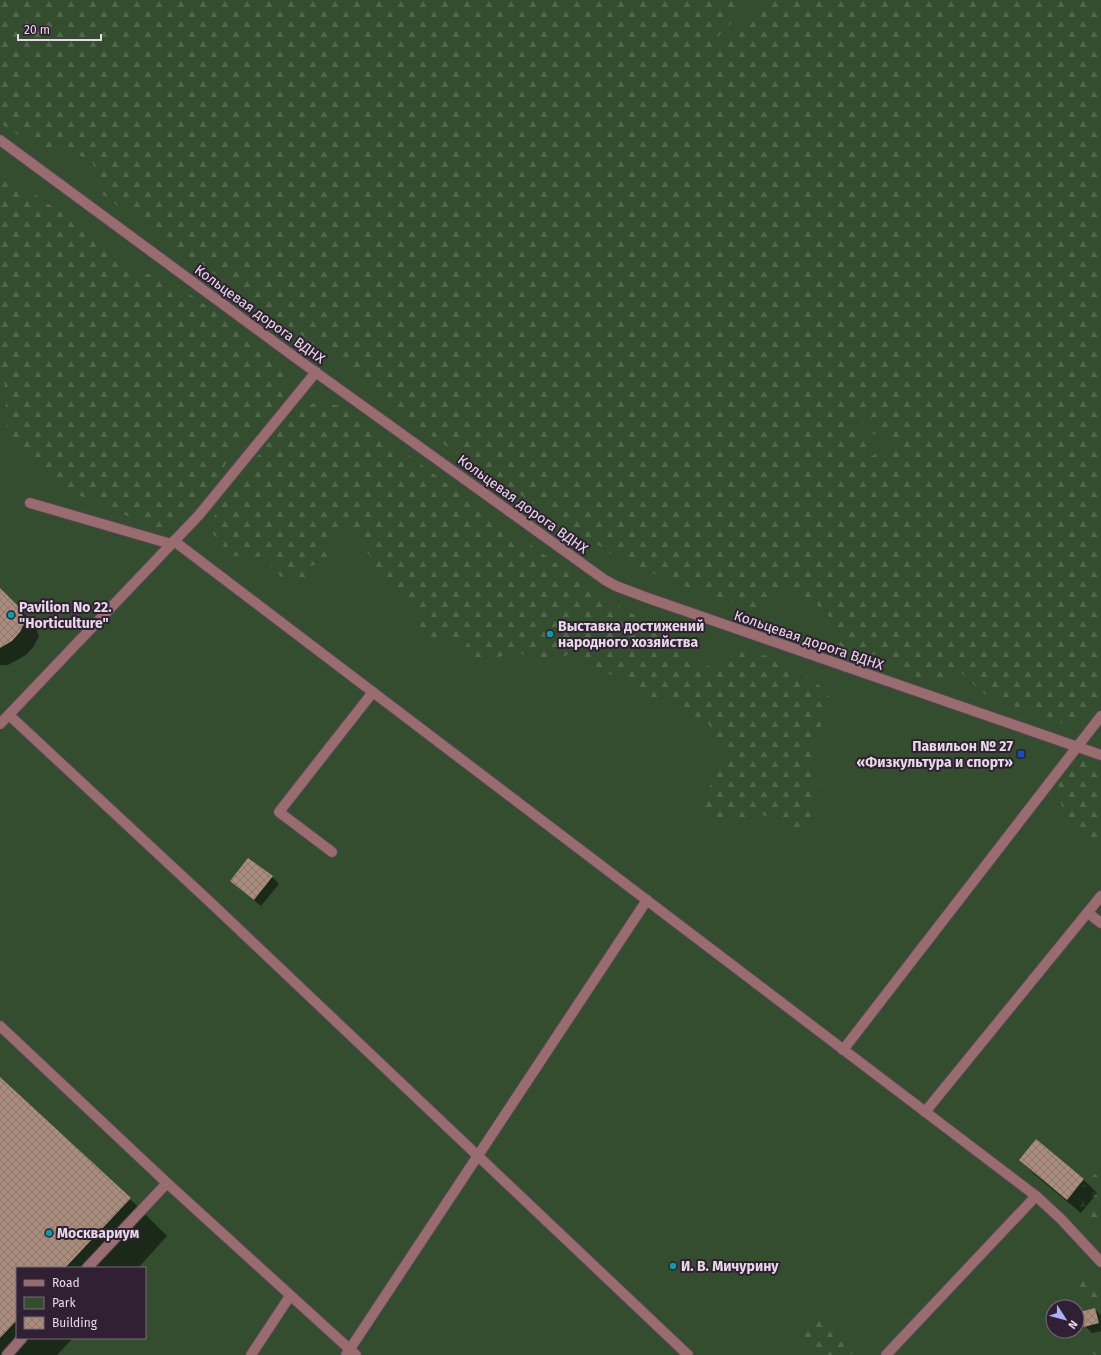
<svg xmlns="http://www.w3.org/2000/svg" width="1101" height="1355" font-family="'Fira Sans',sans-serif">
<defs>
<pattern id="forest-firs" width="22" height="20" patternUnits="userSpaceOnUse"><rect width="22" height="20" fill="#334d2e"/><path d="M5 1l3.5 6h-7zM16 11l3.5 6h-7z" fill="#51664c"/></pattern>
<pattern id="building-cross-hatch" width="8" height="8" patternUnits="userSpaceOnUse"><rect width="8" height="8" fill="#aa8c7d"/><path d="M0 0l8 8M0 8l8-8" fill="none" stroke="#8c766c"/></pattern>
</defs>
<rect width="100%" height="100%" fill="#3b293d"/>
<path fill="#334d2e" fill-rule="evenodd" d="M0,0H1101V1355H0ZM17,1268H145V1338H17ZM1053,1307H1077V1331H1053Z"/>
<g fill="url(#forest-firs)" fill-rule="evenodd">
<path d="M0,0H745L737,4C735,10 734,18 731,23C725,32 713,36 715,49L718,51L724,34L740,24L754,11L764,0H1101V704L1087,720L1075,726L1051,721L984,694L960,672L930,681L905,673L882,651L866,658L834,643L835,627L825,610L808,600L796,587L769,594L757,610L711,597L622,561L579,532L553,516L381,403L340,362L119,207L102,194L97,173L91,159L63,151L35,146L0,123ZM864,422L872,434L882,435L894,442L895,450L889,457L877,453L872,456V445L864,437L855,431L857,425Z"/>
<path d="M0,170L104,243L110,256L128,271L164,276L286,362L291,376L280,402L228,460L219,476L188,515L166,532L84,498L38,471L17,450L7,427L4,374L0,362Z"/>
<path d="M316,402L343,406L497,521L583,582L628,612L652,622L672,637L700,664L719,669L735,650L767,656L815,681L833,701L811,746L818,773L813,812L800,834L754,810L742,820L716,817L701,807L726,751L708,723L694,716L684,715L661,699L654,700L639,694L612,675L603,672L578,656L569,654L548,664L533,660L517,651C504,654 491,662 477,663L462,652L475,631L471,629C464,631 462,637 455,641L444,636L429,642L420,633L416,623V614L414,608L405,602L396,586L383,581L374,570L370,555L362,549L356,534L345,529C328,536 334,546 325,561L308,567L304,583L296,584L283,579L271,566L270,555L263,554L257,558L233,556L224,553L223,546L226,540L217,539L207,526L257,457L291,415Z"/>
<path d="M1069,748L1101,751V843L1070,831L1059,818L1062,806L1058,797L1059,779L1057,768L1061,755Z"/>
<path d="M1101,1168V1226L1097,1225L1089,1226L1083,1222C1080,1212 1074,1195 1083,1185C1088,1178 1096,1176 1101,1168Z"/>
<path d="M1085,1276L1091,1279L1093,1283L1101,1287V1314C1099,1312 1097,1308 1094,1306C1090,1304 1086,1305 1083,1300C1080,1295 1084,1299 1081,1294C1075,1283 1073,1285 1085,1276Z"/>
<path d="M824,1319C835,1327 852,1337 854,1351L850,1355H816L803,1343L800,1328L810,1320Z"/>
<path d="M1093,1339H1097L1101,1342V1355H1095L1090,1350V1341Z"/>
</g>
<g fill="#0007">
<path d="M0,590L34,623L39,636L34,646L26,655L8,665H0Z"/>
<path d="M272,877L279,884L261,906L231,881Z"/>
<path d="M0,1078L130,1199L167,1236L138,1268H17V1338H73L57,1355H0Z"/>
<path d="M1036,1141L1084,1180L1097,1193L1081,1213L1034,1174L1020,1160Z"/>
<path d="M1095,1309L1101,1316V1331L1092,1333L1085,1326Z"/>
</g>
<g fill="url(#building-cross-hatch)">
<path d="M0,588L20,608L25,622L20,632L12,641L0,648Z"/>
<path d="M248,858L273,876L254,900L230,881Z"/>
<path d="M0,1077L131,1198L65,1268H17V1320L0,1338Z"/>
<path d="M1036,1139L1084,1179L1067,1200L1019,1160Z"/>
<path d="M1095,1308L1099,1323L1084,1327L1080,1312Z"/>
</g>
<g fill="none" stroke-linecap="round" stroke-linejoin="round">
<defs>
<g id="minor">
<path d="M0,140L300,361L605,580L616,586L645,597L1101,755"/>
<path d="M30,503L171,544"/>
<path d="M174,541L1036,1196L1061,1219L1101,1262"/>
<path d="M9,715L210,902L688,1355"/>
<path d="M0,724L199,515L316,372"/>
<path d="M332,852L279,812L373,692"/>
<path d="M1088,913L1101,923"/>
<path d="M0,1026L167,1183L356,1355"/>
<path d="M843,1050L1101,716"/>
<path d="M925,1112L1101,896"/>
<path d="M87,1268L167,1183"/>
<path d="M7,1355L22,1338"/>
<path d="M251,1355L290,1296"/>
<path d="M346,1355L647,900"/>
<path d="M886,1355L1036,1196"/>
</g>
</defs>
<use href="#minor" stroke="#564558" stroke-width="12"/>
<use href="#minor" stroke="#996c70" stroke-width="10"/>
</g>
<g fill="#0f9aa8" stroke="#312033" stroke-width="1.5">
<circle cx="11" cy="615" r="4"/>
<circle cx="550" cy="634" r="4"/>
<circle cx="49" cy="1233" r="4"/>
<circle cx="673" cy="1266" r="4"/>
</g>
<rect fill="#1a4fb4" stroke="#312033" stroke-width="1.5" x="1017" y="750" width="8" height="8" rx="2"/>
<g text-anchor="middle" stroke-width="4" stroke-linejoin="round" paint-order="stroke">
<g font-size="14" fill="#e6dae7" stroke="#312033">
<text transform="translate(260 314) rotate(36)" y="5">Кольцевая дорога ВДНХ</text>
<text transform="translate(523 504) rotate(36)" y="5">Кольцевая дорога ВДНХ</text>
<text transform="translate(809 640) rotate(19)" y="5">Кольцевая дорога ВДНХ</text>
</g>
<g font-size="14" font-weight="bold" fill="#e6dae7" stroke="#312033" text-anchor="start">
<text x="19" y="612">Pavilion No 22.<tspan x="19" dy="16">"Horticulture"</tspan></text>
<text x="558" y="631">Выставка достижений<tspan x="558" dy="16">народного хозяйства</tspan></text>
<text x="1013" y="751" text-anchor="end">Павильон № 27<tspan x="1013" dy="16">«Физкультура и спорт»</tspan></text>
<text x="57" y="1238">Москвариум</text>
<text x="681" y="1271">И. В. Мичурину</text>
</g>
</g>
<rect x="16" y="1267" width="130" height="72" fill="#312033" stroke="#796a7b"/>
<rect x="24" y="1280" width="20" height="6" fill="#996c70" stroke="#796a7b"/>
<text x="52" y="1287" font-size="12" fill="#e6dae7">Road</text>
<rect x="24" y="1297" width="20" height="12" fill="#334d2e" stroke="#796a7b"/>
<text x="52" y="1307" font-size="12" fill="#e6dae7">Park</text>
<rect x="24" y="1317" width="20" height="12" fill="url(#building-cross-hatch)" stroke="#796a7b"/>
<text x="52" y="1327" font-size="12" fill="#e6dae7">Building</text>
<g transform="translate(1065 1319) rotate(126)"><circle r="19" fill="#312033" stroke="#796a7b"/>
<path d="M0-3L7 15L0 10L-7 15Z" fill="#a9b0fc"/>
<text y="-6" font-size="11" font-weight="bold" text-anchor="middle" fill="#e6dae7">N</text>
</g>
<path d="M18 34v6h83v-6" fill="none" stroke="#e6dae7" stroke-width="2"/>
<text x="24" y="34" font-size="12" fill="#e6dae7" stroke="#312033" stroke-width="3" paint-order="stroke">20 m</text>
</svg>
